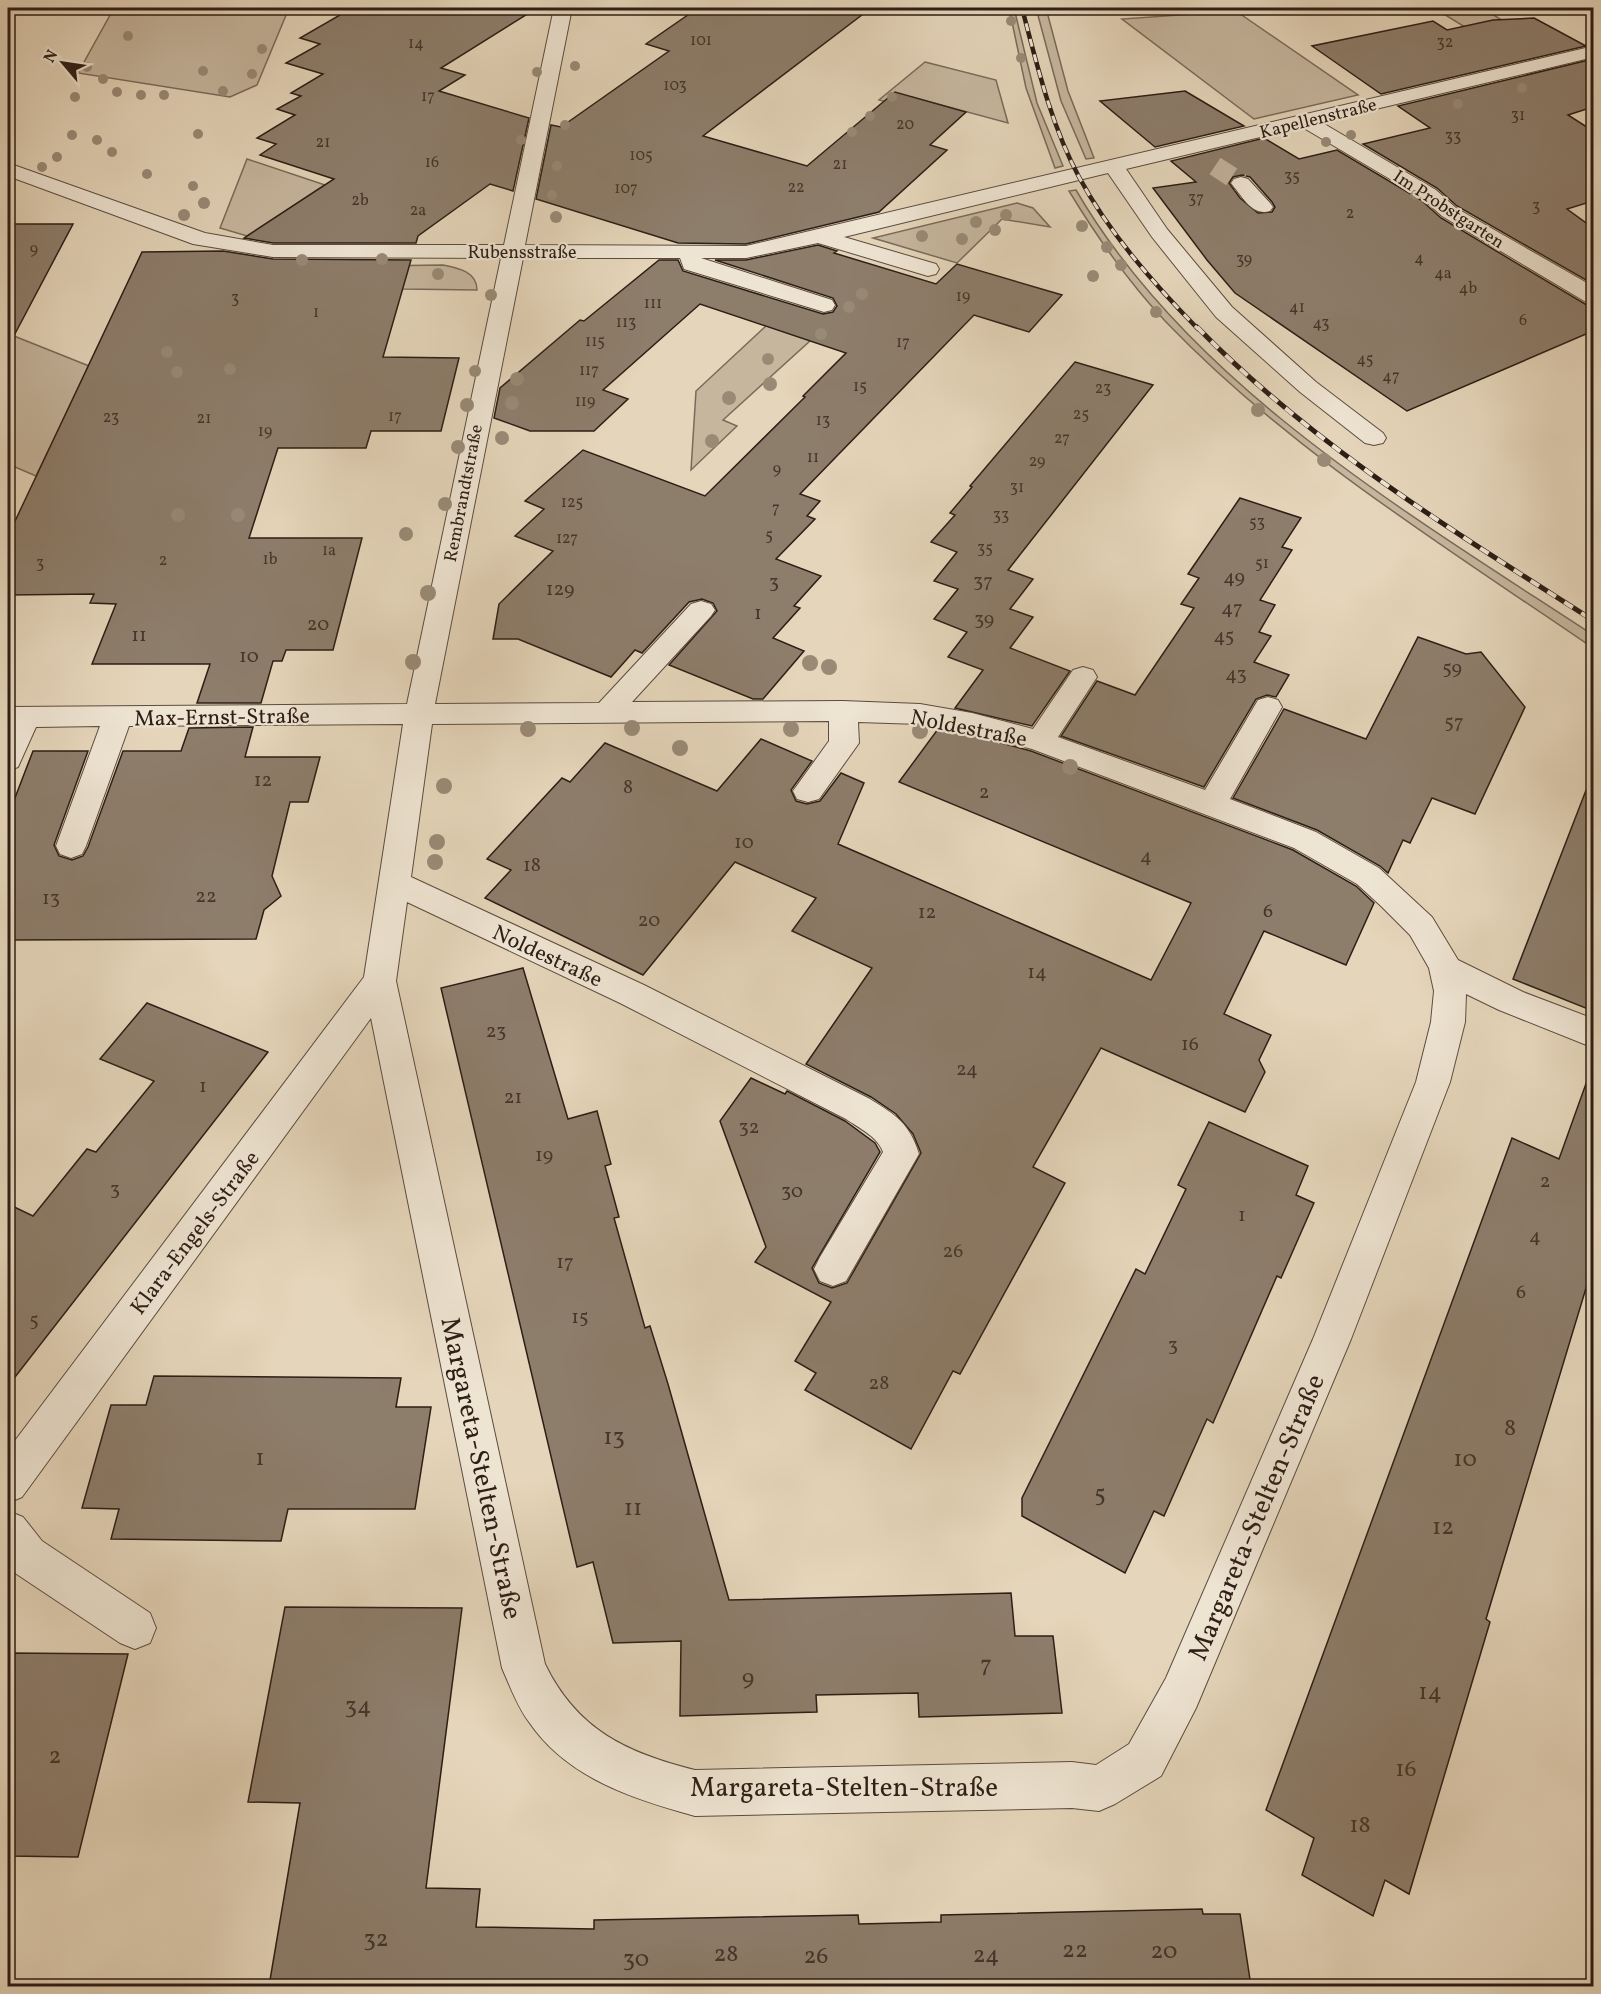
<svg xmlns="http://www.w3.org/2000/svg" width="1601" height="1994" font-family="Vollkorn,serif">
<rect width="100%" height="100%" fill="#e5d5ba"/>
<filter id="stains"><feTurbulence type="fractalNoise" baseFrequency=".00333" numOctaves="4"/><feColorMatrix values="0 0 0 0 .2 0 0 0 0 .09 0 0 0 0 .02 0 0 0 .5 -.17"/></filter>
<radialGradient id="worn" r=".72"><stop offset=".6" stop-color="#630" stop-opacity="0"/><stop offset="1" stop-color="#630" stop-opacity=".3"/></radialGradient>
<g fill="#c6b69e" stroke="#7a6a5a" stroke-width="1.5">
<path d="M114,8H289L257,85L230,97L78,73Z"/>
<path d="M1009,8H1014L1037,103L1063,166L1055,168L1026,88Z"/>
<path d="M1036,8H1046L1068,91L1094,158L1086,159L1061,101Z"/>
<path d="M1434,8H1482L1550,49L1515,58Z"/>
<path d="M1236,11L1358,95L1254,119L1122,19Z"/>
<path d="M925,62L996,80L1008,123L912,97L901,106L879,100Z"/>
<path d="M247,159L325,185L247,236L220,228Z"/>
<path d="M1076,190C1189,385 1409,514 1593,635V648C1446,547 1291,452 1166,322C1129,283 1097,237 1069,191Z"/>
<path d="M1017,203L1033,208L1050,227L1002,219L957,263L873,238Z"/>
<path d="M443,265C457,268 477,271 477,290L402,289L373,266Z"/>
<path d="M767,325L811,340L723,420L737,426L691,470L696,391Z"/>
<path d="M14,336L89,366L36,476L8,464V347Z"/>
</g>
<g fill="#8d7d6b" stroke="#2d1e16" stroke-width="1.5" fill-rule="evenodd">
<path d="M352,8H537L441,68L465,75L439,91L529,118L513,191L490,184L418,236L416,243H273L244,238L334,179L260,155L276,144L257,138L295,115L277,109L301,96L291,93L323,74L286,63L320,44L300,38Z"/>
<path d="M698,8H871L703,136L807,166L895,92L966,112L930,145L947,150L879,212L746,244L678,243L536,199L551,125L561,127L669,51L646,44Z"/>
<path d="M1534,18L1586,46L1381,94L1312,46L1433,21L1447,30L1493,20Z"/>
<path d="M1593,59V107L1568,115L1593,131V201L1567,209L1593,228V284L1457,206L1437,188L1363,144L1430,128L1398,106Z"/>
<path d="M1185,91L1244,126L1155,147L1100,101Z"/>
<path d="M1264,138L1299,159L1337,150L1421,200L1441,218L1585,304L1593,306V331L1407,411L1235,293L1207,260L1153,188L1196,182L1171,161ZM1242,175L1250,177L1272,202L1275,207L1272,212L1258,213L1240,198L1229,183L1233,177Z"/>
<path d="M8,224H73L8,347Z"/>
<path d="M818,245L837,251L834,253L936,284L957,264L1062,295L1029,332L974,315L800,494L820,501L807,516L815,519L776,559L821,576L794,606L800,608L773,638L804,651L763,699H753L669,665L717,611L713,603L702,599L689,602L642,653L635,650L611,677L518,639H493L499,604L553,551L515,536L544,509L525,501L583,450L705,496L805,397L803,396L846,353L700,304L603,390L628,399L594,431H530L494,418L500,388L580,320L584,321L659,260H678L683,271L823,314L833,312L837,306L833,298L715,260H746Z"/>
<path d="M223,251L273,259L411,260L383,357L459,358L441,431H371L366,448H278L249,538H362L333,650H286L282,661H273L261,703H197L210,664H92L116,604L90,603L94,594L8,595V536L142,252Z"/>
<path d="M1075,362L1153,385L1008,570L1033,579L1010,609L1033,617L1010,648L1070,671L1032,726L955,708L983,670L948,657L967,632L934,619L958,589L934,581L957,552L931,542L955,515L950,513L972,487L970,486Z"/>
<path d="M1240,498L1301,518L1282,547L1292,550L1260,600L1275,605L1259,632L1271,636L1254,662L1289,675L1276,697L1267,695L1256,699L1204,787L1061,736L1097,681L1135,695L1194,608L1181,604L1199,578L1188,574Z"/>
<path d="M1418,637L1466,654L1481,652L1525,707L1475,814L1432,798L1410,843L1403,840L1388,873L1380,866L1317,830L1233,798L1284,709L1366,739Z"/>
<path d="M253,727L245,757H320L308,802H290L272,876L281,896L264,910L256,939L8,940V816L33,751H88L54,845L59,856L72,860L83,856L88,847L123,751H181L189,728Z"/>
<path d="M938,729L972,735L1031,751L1293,850L1356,886L1374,903L1346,965L1264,931L1224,1014L1271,1035L1259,1060L1265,1072L1245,1112L1101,1048L1033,1167L1065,1183L960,1374L953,1371L911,1449L805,1390L816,1373L795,1361L831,1302L755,1262L766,1247L720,1121L751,1078L785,1094L787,1091L845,1121L875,1143L880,1152L812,1268L819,1283L832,1288L847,1283L921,1153L913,1134L896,1114L871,1097L806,1064L872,968L792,931L816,898L735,862L643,975L485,898L511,870L487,859L562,778L570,782L605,743L717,791L761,739L812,761L791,790L796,801L807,804L820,801L841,773L864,783L838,844L1151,980L1191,903L899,782Z"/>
<path d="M1590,780L1593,781V1011L1513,979Z"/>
<path d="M523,968L568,1119L597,1111L611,1164L605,1166L619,1217L614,1218L645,1328L650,1326L668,1384L729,1600L1011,1593L1015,1636H1053L1062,1713L919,1717L918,1693L816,1695L817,1712L680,1716L681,1641L613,1643L593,1562L577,1567L441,988Z"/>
<path d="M147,1003L268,1052L8,1386V1204L33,1216L87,1149L96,1152L154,1081L100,1059Z"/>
<path d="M1588,1078L1593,1079V1265L1486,1619L1490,1622L1409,1894L1385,1880L1373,1916L1302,1875L1314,1838L1266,1810L1512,1138L1559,1159Z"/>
<path d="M1209,1122L1308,1166L1296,1195L1314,1203L1281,1278L1277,1276L1213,1423L1207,1419L1164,1516L1154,1511L1125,1573L1022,1516V1498L1136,1269L1145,1274L1186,1189L1178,1185Z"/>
<path d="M154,1376L401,1378L396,1407H431L415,1509H288L281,1541L111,1539L119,1509L82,1508L111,1405H146Z"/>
<path d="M285,1607L462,1608L426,1888L480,1889L476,1927L594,1929V1920L858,1915L859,1924L941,1922V1915L1202,1909L1203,1914H1240L1251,1986H269L300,1803L248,1802Z"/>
<path d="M8,1653L128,1654L78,1857L8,1856Z"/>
</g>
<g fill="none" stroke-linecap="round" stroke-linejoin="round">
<path stroke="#c0b099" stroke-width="20" stroke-dasharray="20 10" stroke-linecap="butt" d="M1215,166L1241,183"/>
<defs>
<g id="minor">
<path d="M554,8H572L525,245L746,246L1594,46V57L1321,122L1436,190L1456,208L1594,287V304L1586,302L1442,216L1422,198L1302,127L1126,169L1167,229L1232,307L1316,382L1383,433L1386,438L1383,443L1374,445L1365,443L1300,392L1216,317L1152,237L1108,173L844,237L936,264L939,269L936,274L928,276L818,243L746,258H701L832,300L835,305L832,310L824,312L684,269L680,258H523L435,704L599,703L691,604L701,601L711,604L715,610L711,616L632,702L843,701L920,704L972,713L1033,729L1073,670L1083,667L1093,670L1097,677L1058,737L1205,790L1258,700L1268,697L1278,700L1282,707L1230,799L1316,832L1379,868L1432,917L1458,960L1523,992L1594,1019V1048L1499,1010L1466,994L1465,1022L1450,1082L1351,1339L1196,1708L1161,1776L1115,1804L1099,1811L1072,1808L695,1816C633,1799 567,1778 529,1722C517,1706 510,1686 502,1668L371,1018L22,1497L8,1503V1450L364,977L403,724L129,726L86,846L82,854L71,858L60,854L56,846L100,726L36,727L18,767L8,771V707L407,704L501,258L273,257L193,244L8,176V163L205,233L273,245H504ZM829,721V741L793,791L797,799L808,802L819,799L859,743L858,722L920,724L972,733L1032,749L1294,848L1357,884L1381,906L1410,935L1429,968L1434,991L1431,1022L1416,1082L1313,1339L1166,1678L1129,1744L1096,1765L1072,1762L695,1770C627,1753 577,1730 545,1664L396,981L407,902L620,1003L846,1119C859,1128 878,1137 883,1152L820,1257L814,1269L820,1281L833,1286L846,1281L919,1154C910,1124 896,1115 870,1099L644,985L411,877L432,724Z"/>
<path d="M1241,177L1248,179L1270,203L1273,207L1270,211C1253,216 1244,199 1234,187L1231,183L1234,179Z"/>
<path d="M8,1511L23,1517L42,1541L150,1613L156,1628L150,1643L135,1649L120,1643L12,1571L8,1565Z"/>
</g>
</defs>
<use href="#minor" stroke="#5b4c3f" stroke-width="2"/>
<use href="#minor" fill="#eee4d2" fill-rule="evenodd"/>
<defs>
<path id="rail-far1" d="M1022,8C1037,65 1051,125 1079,177C1109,233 1154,284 1198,329"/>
<path id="rail" d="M1197,327C1313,446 1455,532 1594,621"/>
</defs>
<use href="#rail-far1" stroke="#2d1e16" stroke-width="4.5"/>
<use href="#rail" stroke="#2d1e16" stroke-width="5"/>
<use href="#rail-far1" stroke="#eee4d2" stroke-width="3" stroke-dasharray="8" stroke-linecap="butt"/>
<use href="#rail" stroke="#eee4d2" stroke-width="4" stroke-dasharray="10" stroke-linecap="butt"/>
</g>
<g fill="#998a76">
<circle cx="1011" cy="21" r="5"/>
<circle cx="128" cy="36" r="5"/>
<circle cx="262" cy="49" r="5"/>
<circle cx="1021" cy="58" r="5"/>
<circle cx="575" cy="66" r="5"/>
<circle cx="87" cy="67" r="5"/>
<circle cx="203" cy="71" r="5"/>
<circle cx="537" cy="72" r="5"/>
<circle cx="252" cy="74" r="5"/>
<circle cx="103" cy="79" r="5"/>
<circle cx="1522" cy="88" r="5"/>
<circle cx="223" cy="91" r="5"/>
<circle cx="117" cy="92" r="5"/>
<circle cx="141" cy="95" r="5"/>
<circle cx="164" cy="95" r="5"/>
<circle cx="75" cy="97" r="5"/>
<circle cx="892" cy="97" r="5"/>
<circle cx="1458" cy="104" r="5"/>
<circle cx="870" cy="116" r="5"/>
<circle cx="565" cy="125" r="5"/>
<circle cx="852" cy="132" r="5"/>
<circle cx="198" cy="134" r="5"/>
<circle cx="72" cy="135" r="5"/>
<circle cx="1351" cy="135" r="5"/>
<circle cx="97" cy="140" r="5"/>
<circle cx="521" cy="140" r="5"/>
<circle cx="1326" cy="142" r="5"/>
<circle cx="112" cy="152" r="5"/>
<circle cx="57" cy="157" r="5"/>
<circle cx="557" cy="166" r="5"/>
<circle cx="42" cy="167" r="5"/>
<circle cx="147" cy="174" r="5"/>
<circle cx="193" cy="186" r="5"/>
<circle cx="552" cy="195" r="5"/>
<circle cx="1415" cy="195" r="5"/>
<circle cx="204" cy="203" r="6"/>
<circle cx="184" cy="215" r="6"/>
<circle cx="1006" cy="215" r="6"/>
<circle cx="556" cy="217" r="6"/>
<circle cx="976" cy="222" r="6"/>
<circle cx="1082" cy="226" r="6"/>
<circle cx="995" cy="230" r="6"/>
<circle cx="922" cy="236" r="6"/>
<circle cx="962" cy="239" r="6"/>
<circle cx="1107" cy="247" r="6"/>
<circle cx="382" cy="259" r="6"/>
<circle cx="302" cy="260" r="6"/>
<circle cx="1121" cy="265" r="6"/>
<circle cx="438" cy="274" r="6"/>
<circle cx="1093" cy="276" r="6"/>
<circle cx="862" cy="294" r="6"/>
<circle cx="491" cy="295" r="6"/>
<circle cx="849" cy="307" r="6"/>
<circle cx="1156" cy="312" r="6"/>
<circle cx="821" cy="334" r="6"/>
<circle cx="167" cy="352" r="6"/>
<circle cx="768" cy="359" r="6"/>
<circle cx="230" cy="369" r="6"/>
<circle cx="475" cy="371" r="6"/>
<circle cx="177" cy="372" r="6"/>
<circle cx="517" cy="379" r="7"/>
<circle cx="770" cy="384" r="7"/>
<circle cx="729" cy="398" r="7"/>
<circle cx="512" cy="403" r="7"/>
<circle cx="467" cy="405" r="7"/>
<circle cx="1258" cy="410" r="7"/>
<circle cx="502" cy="438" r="7"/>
<circle cx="712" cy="441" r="7"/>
<circle cx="458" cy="447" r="7"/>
<circle cx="1324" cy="460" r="7"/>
<circle cx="445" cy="504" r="7"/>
<circle cx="178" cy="515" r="7"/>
<circle cx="238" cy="515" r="7"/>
<circle cx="406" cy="534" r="7"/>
<circle cx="428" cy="593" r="8"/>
<circle cx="413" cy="662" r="8"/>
<circle cx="810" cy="663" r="8"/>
<circle cx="829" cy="667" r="8"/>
<circle cx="632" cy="728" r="8"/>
<circle cx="528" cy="729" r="8"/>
<circle cx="791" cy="729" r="8"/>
<circle cx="920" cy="731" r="8"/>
<circle cx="680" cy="748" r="8"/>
<circle cx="1070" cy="767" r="8"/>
<circle cx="444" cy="786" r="8"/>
<circle cx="437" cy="842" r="8"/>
<circle cx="435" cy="862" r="8"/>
</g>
<g text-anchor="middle" stroke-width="4.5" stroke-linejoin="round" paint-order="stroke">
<g font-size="16" fill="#45362b">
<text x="701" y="45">101</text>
<text x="1445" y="47">32</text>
<text x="416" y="48">14</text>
<text x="675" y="90">103</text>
<text x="428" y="101">17</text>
<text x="1518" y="120">31</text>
<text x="905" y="129">20</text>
<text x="1453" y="141">33</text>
<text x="323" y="147">21</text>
<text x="641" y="160">105</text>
<text x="432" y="167">16</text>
<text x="840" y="169">21</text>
<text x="1292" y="181">35</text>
<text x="796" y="192">22</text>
<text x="626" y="193">107</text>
<text x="1196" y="203">37</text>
<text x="360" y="205">2b</text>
<text x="1536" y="211">3</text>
<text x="418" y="215">2a</text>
<text x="1350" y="218">2</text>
<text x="34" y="254">9</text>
<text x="1419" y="263">4</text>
<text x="1244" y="264">39</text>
<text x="1443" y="278">4a</text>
<text x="1468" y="293">4b</text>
<text x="963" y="301">19</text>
<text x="235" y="303">3</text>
<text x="653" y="308">111</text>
<text x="1297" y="312">41</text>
<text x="316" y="317">1</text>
<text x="1523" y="325">6</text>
<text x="626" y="327">113</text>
<text x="1321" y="328">43</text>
<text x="595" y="346">115</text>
<text x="903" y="347">17</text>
<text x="1365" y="364">45</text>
<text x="589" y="375">117</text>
<text x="1391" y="381">47</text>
<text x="860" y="391">15</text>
<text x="1103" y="393">23</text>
<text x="585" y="406">119</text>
<text x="1081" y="419">25</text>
<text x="395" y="421">17</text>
<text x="111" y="422">23</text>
<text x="204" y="423">21</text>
<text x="823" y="425">13</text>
<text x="265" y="436">19</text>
<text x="1062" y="443">27</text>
<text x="813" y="462">11</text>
<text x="1037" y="466">29</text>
<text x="777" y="474">9</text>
<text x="1017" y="492">31</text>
<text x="572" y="507">125</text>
<text x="776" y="513">7</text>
<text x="1001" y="520">33</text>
<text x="1257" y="527">53</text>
<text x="769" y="540">5</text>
<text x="567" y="543">127</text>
<text x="985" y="553">35</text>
<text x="329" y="555">1a</text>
<text x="270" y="564">1b</text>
<text x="163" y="565">2</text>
<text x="40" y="568">3</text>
<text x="1262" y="568">51</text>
</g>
<g font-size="18" fill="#2d1e16" stroke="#eee4d2">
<text transform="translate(1318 118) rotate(-14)" y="6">Kapellenstraße</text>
<text transform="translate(1449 209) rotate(33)" y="6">Im Probstgarten</text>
<text x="522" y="258">Rubensstraße</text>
<text transform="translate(463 493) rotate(-79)" y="6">Rembrandtstraße</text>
</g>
<g font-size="20" fill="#45362b">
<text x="1234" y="583">49</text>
<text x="983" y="587">37</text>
<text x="774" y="588">3</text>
<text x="560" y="595">129</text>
<text x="1232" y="614">47</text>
<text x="758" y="619">1</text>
<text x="984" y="625">39</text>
<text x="318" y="630">20</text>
<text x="139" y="641">11</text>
<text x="1224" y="642">45</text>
<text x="249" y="662">10</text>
<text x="1452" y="674">59</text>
<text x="1236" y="680">43</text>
<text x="1454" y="728">57</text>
<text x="263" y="786">12</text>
<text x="628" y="793">8</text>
<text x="984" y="798">2</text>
<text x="744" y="848">10</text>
<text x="1146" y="862">4</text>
<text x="532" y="871">18</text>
<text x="206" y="902">22</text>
<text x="51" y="904">13</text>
<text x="1268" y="917">6</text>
<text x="927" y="918">12</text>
<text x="649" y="926">20</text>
<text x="1037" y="978">14</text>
<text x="496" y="1037">23</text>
<text x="1190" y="1050">16</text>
<text x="967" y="1075">24</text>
<text x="203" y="1092">1</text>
<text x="513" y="1103">21</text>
<text x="749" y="1133">32</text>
<text x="544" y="1161">19</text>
<text x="1545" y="1187">2</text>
<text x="115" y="1195">3</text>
<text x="792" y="1197">30</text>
<text x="1242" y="1221">1</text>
<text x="1535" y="1242">4</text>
<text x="953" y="1257">26</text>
<text x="565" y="1268">17</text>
<text x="1521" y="1298">6</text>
<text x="580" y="1323">15</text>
<text x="34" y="1326">5</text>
<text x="1173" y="1351">3</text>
<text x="879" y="1389">28</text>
</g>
<g font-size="22" fill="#2d1e16" stroke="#eee4d2">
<text transform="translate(222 716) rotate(-1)" y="8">Max-Ernst-Straße</text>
<text transform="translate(969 727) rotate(11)" y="8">Noldestraße</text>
<text transform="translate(548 955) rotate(25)" y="8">Noldestraße</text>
<text transform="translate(194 1232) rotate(-53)" y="8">Klara-Engels-Straße</text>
</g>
<g font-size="24" fill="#45362b">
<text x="1510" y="1435">8</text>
<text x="614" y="1444">13</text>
<text x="260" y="1465">1</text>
<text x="1465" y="1466">10</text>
<text x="1100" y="1501">5</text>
<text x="633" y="1515">11</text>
<text x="1443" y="1534">12</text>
<text x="986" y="1672">7</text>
<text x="748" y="1685">9</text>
<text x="1430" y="1699">14</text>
<text x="358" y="1713">34</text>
<text x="55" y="1763">2</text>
<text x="1406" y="1776">16</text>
<text x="1360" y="1832">18</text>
<text x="376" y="1946">32</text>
<text x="1075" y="1957">22</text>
<text x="1164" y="1958">20</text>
<text x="726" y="1961">28</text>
<text x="986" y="1962">24</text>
<text x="816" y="1963">26</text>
<text x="636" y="1966">30</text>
</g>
<g font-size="27" fill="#2d1e16" stroke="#eee4d2">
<text transform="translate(482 1468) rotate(78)" y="9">Margareta-Stelten-Straße</text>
<text transform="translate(1256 1517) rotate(-67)" y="9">Margareta-Stelten-Straße</text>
<text x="844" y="1796">Margareta-Stelten-Straße</text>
</g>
</g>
<rect width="1601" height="1994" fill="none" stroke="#e5d5ba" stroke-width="30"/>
<rect x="9" y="9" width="1583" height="1976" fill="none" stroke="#2d1e16" stroke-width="3"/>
<rect x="15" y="15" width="1571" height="1964" fill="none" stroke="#2d1e16" stroke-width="1.5"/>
<g transform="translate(63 63) rotate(299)" stroke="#eee4d2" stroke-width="4.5" paint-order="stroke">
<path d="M0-4.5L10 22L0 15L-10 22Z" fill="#2d1e16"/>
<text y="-9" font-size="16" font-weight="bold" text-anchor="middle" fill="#2d1e16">N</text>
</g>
<rect width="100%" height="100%" filter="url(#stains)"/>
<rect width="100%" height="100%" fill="url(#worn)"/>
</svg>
